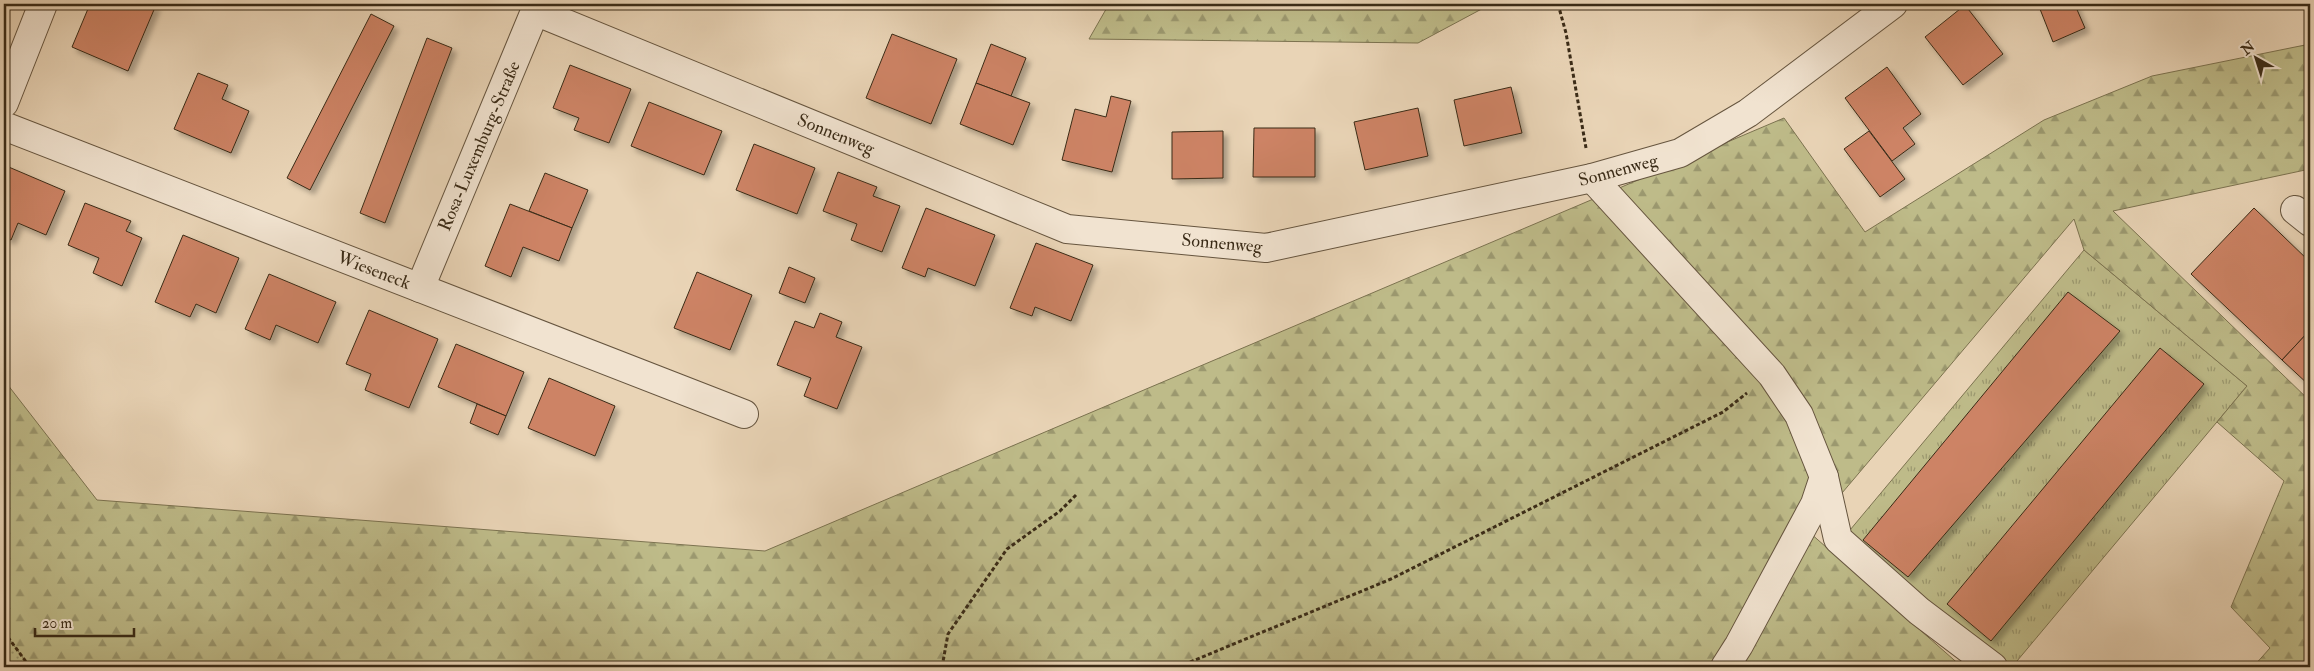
<svg xmlns="http://www.w3.org/2000/svg" width="2314" height="671" font-family="'IM FELL Double Pica',serif">
<defs>
<pattern id="grass-tufts" width="24" height="20" patternUnits="userSpaceOnUse" patternTransform="scale(1.25)"><rect width="24" height="20" fill="#bebb89"/><path d="M3 7l-1-3M5 7V3M7 7l1-3M15 17l-1-3M17 17v-4M19 17l1-3" fill="none" stroke="#9b986f"/></pattern>
<pattern id="forest-firs" width="22" height="20" patternUnits="userSpaceOnUse" patternTransform="scale(1.25)"><rect width="22" height="20" fill="#bebb89"/><path d="M5 1l3.5 6h-7zM16 11l3.5 6h-7z" fill="#9b986f"/></pattern>
<pattern id="park-dots" width="8" height="8" patternUnits="userSpaceOnUse" patternTransform="scale(1.25)"><rect width="8" height="8" fill="#bebb89"/><path d="M2 2h.1M6 6h.1" fill="none" stroke="#9b986f" stroke-width="1.8" stroke-linecap="round"/></pattern>
<filter id="shadow"><feDropShadow dx="4.5" dy="4.5" stdDeviation="2.5" flood-color="#0004"/></filter>
</defs>
<rect width="100%" height="100%" fill="#e9d4b6"/>
<filter id="stains"><feTurbulence type="fractalNoise" baseFrequency=".004" numOctaves="4"/><feColorMatrix values="0 0 0 0 .2 0 0 0 0 .09 0 0 0 0 .02 0 0 0 .5 -.17"/></filter>
<radialGradient id="worn" r=".72"><stop offset=".6" stop-color="#630" stop-opacity="0"/><stop offset="1" stop-color="#630" stop-opacity=".3"/></radialGradient>
<path fill="url(#grass-tufts)" stroke="#7c7350" d="M2084,250L2247,386L2012,667H2002L1845,536Z"/>
<g fill="url(#forest-firs)" stroke="#7c7350">
<path d="M1109,4H1491L1418,43L1089,39Z"/>
<path d="M2310,44V169L2113,211L2310,401V667H2253L2270,648L2231,607L2284,481L2217,422L2247,386L2084,250L2074,219L1809,532L1962,667H4V380L97,500L765,551L1784,118L1865,232L2044,120L2152,76Z"/>
</g>
<path fill="url(#park-dots)" stroke="#7c7350" d="M4,632L30,667H4Z"/>
<g fill="#cd8365" stroke="#3a2b17" filter="url(#shadow)">
<path d="M90,4L156,5L128,71L72,47Z"/>
<path d="M2038,4H2078L2075,5L2085,28L2053,42Z"/>
<path d="M1965,5L2003,54L1963,85L1925,37Z"/>
<path d="M371,14L394,26L310,190L287,178Z"/>
<path d="M892,34L957,59L931,124L866,98Z"/>
<path d="M427,38L452,48L385,223L360,213Z"/>
<path d="M991,44L1026,58L1011,96L976,83Z"/>
<path d="M570,65L631,89L609,143L574,130L579,118L553,108Z"/>
<path d="M1887,67L1921,114L1903,128L1915,144L1892,161L1845,98Z"/>
<path d="M198,73L228,85L222,99L249,111L231,153L174,129Z"/>
<path d="M976,83L1030,103L1013,145L960,124Z"/>
<path d="M1511,87L1522,133L1464,146L1454,100Z"/>
<path d="M1111,96L1131,101L1112,172L1062,160L1075,109L1106,117Z"/>
<path d="M649,102L722,131L704,175L631,146Z"/>
<path d="M1418,108L1428,156L1365,170L1354,122Z"/>
<path d="M1254,128H1315V177H1253Z"/>
<path d="M1223,131V178L1172,179V132Z"/>
<path d="M1869,131L1905,179L1880,197L1844,149Z"/>
<path d="M754,144L815,168L797,214L736,190Z"/>
<path d="M4,165L65,191L46,235L18,223L11,240L4,237Z"/>
<path d="M838,172L877,187L873,196L900,206L882,252L851,240L857,224L823,211Z"/>
<path d="M545,173L588,190L572,228L529,211Z"/>
<path d="M85,203L131,221L126,231L142,238L122,286L93,273L99,258L68,245Z"/>
<path d="M510,204L572,228L559,261L523,247L511,277L485,266Z"/>
<path d="M926,208L995,235L975,286L928,268L925,277L902,268Z"/>
<path d="M2254,208L2310,262V330L2282,360L2191,274Z"/>
<path d="M183,235L239,258L216,313L196,304L190,317L155,302Z"/>
<path d="M1036,243L1093,265L1071,321L1035,307L1032,316L1010,308Z"/>
<path d="M789,267L815,278L805,303L779,293Z"/>
<path d="M697,272L752,295L730,350L674,328Z"/>
<path d="M269,274L336,302L318,343L276,325L270,340L245,329Z"/>
<path d="M2068,292L2120,331L1908,577L1863,540Z"/>
<path d="M369,310L438,339L409,408L365,390L371,374L346,364Z"/>
<path d="M820,313L842,322L836,337L862,347L837,409L804,396L811,378L777,365L795,321L814,328Z"/>
<path d="M2310,330V386L2282,360Z"/>
<path d="M456,344L524,372L506,416L438,387Z"/>
<path d="M2160,348L2204,384L1991,641L1947,604Z"/>
<path d="M549,378L615,406L595,456L528,428Z"/>
<path d="M477,404L506,416L498,435L470,423Z"/>
</g>
<g fill="none" stroke-linecap="round" stroke-linejoin="round">
<defs>
<g id="minor">
<path d="M535,11L1067,229L1266,248L1592,178L1680,153L1748,113L1893,4"/>
<path d="M4,103L43,4"/>
<path d="M4,126L744,414"/>
<path d="M1592,178L1772,375L1799,415L1824,477L1815,504L1739,645L1725,667"/>
<path d="M2295,210L2310,222"/>
<path d="M420,288L538,4"/>
<path d="M1824,477L1838,539L1919,611L1993,667"/>
</g>
</defs>
<use href="#minor" stroke="#66553f" stroke-width="30"/>
<g stroke="#3a2b17" stroke-width="3" stroke-dasharray="4 2.5" stroke-linecap="butt">
<path d="M1558,4L1566,33L1586,148"/>
<path d="M4,632L30,667"/>
<path d="M942,667L948,634L1007,549L1060,511L1076,495"/>
<path d="M1178,667L1391,579L1723,412L1747,393"/>
</g>
<use href="#minor" stroke="#f1e3d0" stroke-width="28"/>
</g>
<g text-anchor="middle" stroke-width="4.5" stroke-linejoin="round" paint-order="stroke">
<g font-size="18" fill="#3a2b17" stroke="#f1e3d0">
<text transform="translate(836 134) rotate(22)" y="6">Sonnenweg</text>
<text transform="translate(479 146) rotate(-67)" y="6">Rosa-Luxemburg-Straße</text>
<text transform="translate(1618 170) rotate(-15)" y="6">Sonnenweg</text>
<text transform="translate(1222 243) rotate(5)" y="6">Sonnenweg</text>
<text transform="translate(374 270) rotate(21)" y="6">Wieseneck</text>
</g>
</g>
<rect width="2314" height="671" fill="none" stroke="#e9d4b6" stroke-width="20"/>
<rect x="5" y="5" width="2304" height="661" fill="none" stroke="#3a2b17" stroke-width="2.5"/>
<rect x="10" y="10" width="2294" height="651" fill="none" stroke="#3a2b17"/>
<g transform="translate(2256 58) rotate(321)" stroke="#f1e3d0" stroke-width="4" paint-order="stroke">
<path d="M0-4L9 19L0 12L-9 19Z" fill="#3a2b17"/>
<text y="-8" font-size="14" font-weight="bold" text-anchor="middle" fill="#3a2b17">N</text>
</g>
<path d="M35 628v8h99v-8" fill="none" stroke="#3a2b17" stroke-width="2.5"/>
<text x="42" y="628" font-size="15" fill="#3a2b17" stroke="#f1e3d0" stroke-width="4" paint-order="stroke">20 m</text>
<rect width="100%" height="100%" filter="url(#stains)"/>
<rect width="100%" height="100%" fill="url(#worn)"/>
</svg>
